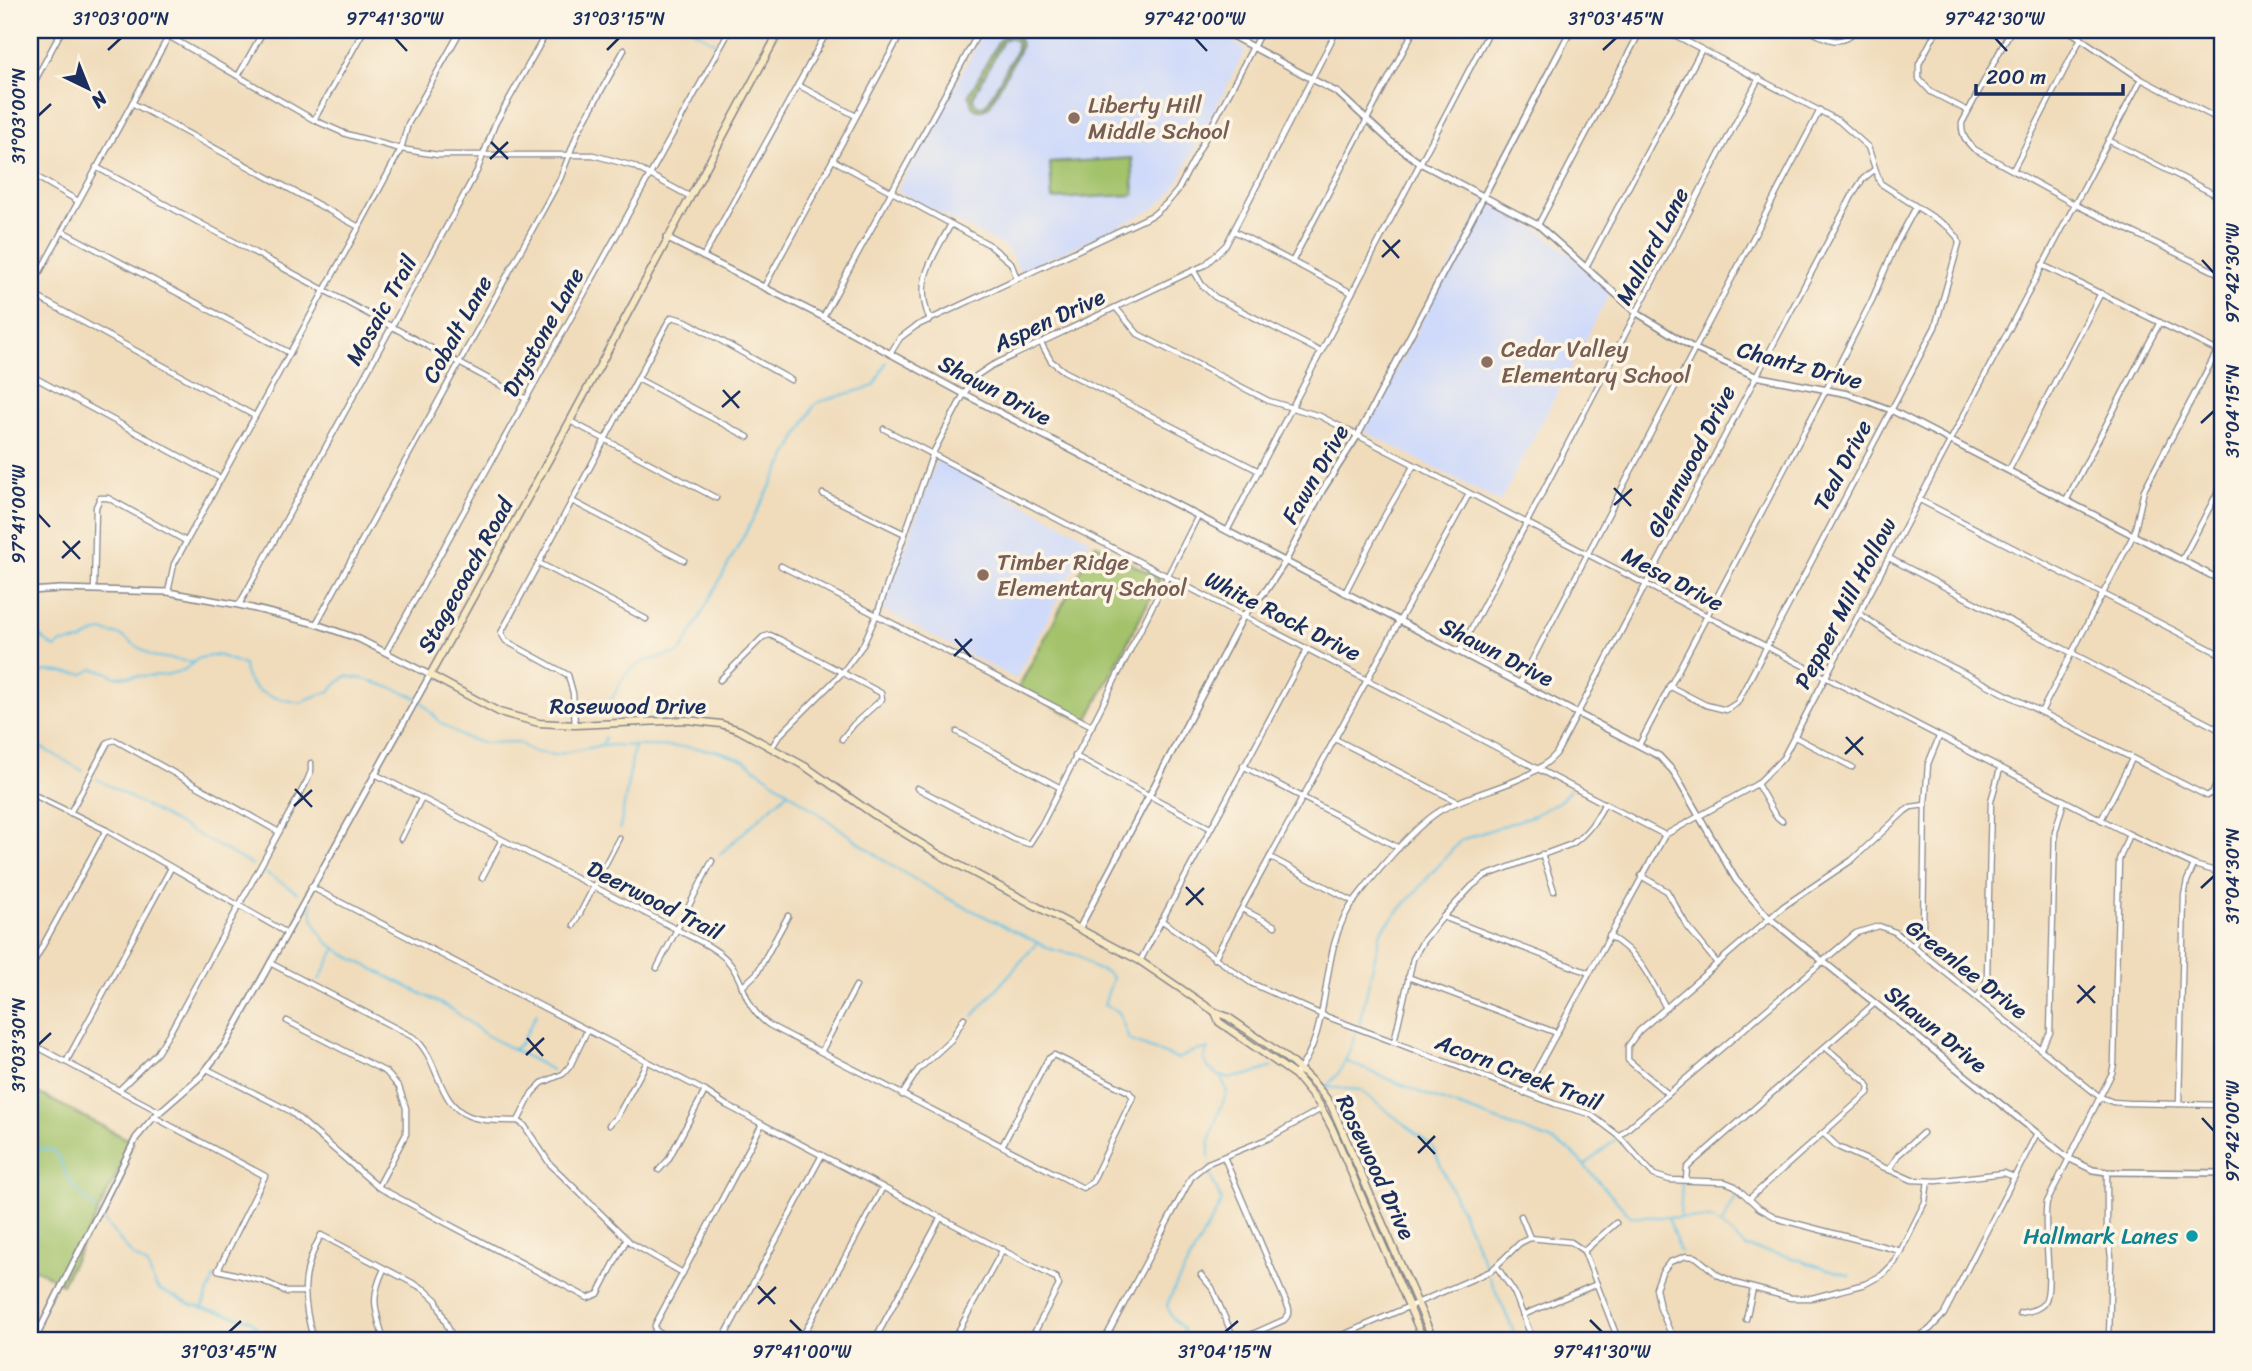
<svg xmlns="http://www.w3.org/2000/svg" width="2252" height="1371" font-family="Sriracha,sans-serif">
<rect width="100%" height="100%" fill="#fcf5e5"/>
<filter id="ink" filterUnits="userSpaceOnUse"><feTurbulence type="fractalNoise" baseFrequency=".0143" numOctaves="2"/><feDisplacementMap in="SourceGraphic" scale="14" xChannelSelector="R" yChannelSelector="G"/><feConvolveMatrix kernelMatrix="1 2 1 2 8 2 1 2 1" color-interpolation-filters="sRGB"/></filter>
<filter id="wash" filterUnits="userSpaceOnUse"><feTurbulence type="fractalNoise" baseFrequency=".00686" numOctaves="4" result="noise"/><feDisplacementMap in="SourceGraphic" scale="28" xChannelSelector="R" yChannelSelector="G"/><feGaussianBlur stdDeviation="1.57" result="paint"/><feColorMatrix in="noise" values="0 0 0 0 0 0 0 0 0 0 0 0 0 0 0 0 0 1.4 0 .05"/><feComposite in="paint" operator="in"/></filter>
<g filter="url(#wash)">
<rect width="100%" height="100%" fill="#f0dcbb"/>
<g fill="#cfdafa">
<path d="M985,30H1211L1246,49L1175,187L1165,199L1152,210L1020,272L1012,256L1004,247L897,191Z"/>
<path d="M1486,199L1544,233L1572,256L1610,293L1500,502L1364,431Z"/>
<path d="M937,459L1090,539L1016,679L883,610Z"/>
</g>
<g fill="#a3c26a" stroke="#5f7864" stroke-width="2" fill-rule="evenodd">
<path d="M1010,33C1018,34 1022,42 1020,49L990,105C984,111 978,112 972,106L969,95L1000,39ZM1009,37L1016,41L1017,49L988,102L983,106H978L974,101L973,97L1003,41Z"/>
<path d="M1132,158L1134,195L1052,199L1050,163Z"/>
<path d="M1095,544L1160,579L1086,723L1018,688Z"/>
<path d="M30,1089L133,1142L62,1284L30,1266Z"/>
</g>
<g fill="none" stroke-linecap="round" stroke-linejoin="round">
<g stroke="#68c5e6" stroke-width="2">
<path d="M693,30L716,43"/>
<path d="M30,629L55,648L61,643L82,641L87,637L102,631L120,635L152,656L192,662"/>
<path d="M30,674L47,671L84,674L93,669L107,672L115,677L166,675L184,670L199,658L218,655L244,665C245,694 277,699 301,703L310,698L328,692L346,676L368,680L407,693L420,700L440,722L461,736L482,743L517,742L534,752L554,755L603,745L685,747L719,751L744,760L892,866L945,897L1053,950L1078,955L1094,968L1106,972L1113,978L1104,1004L1119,1012L1129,1040L1178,1059L1194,1051L1208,1049L1204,1060C1217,1089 1248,1075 1273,1067"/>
<path d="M605,713C629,664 626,665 679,653L683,648L814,406L819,402L874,386L886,362"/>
<path d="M30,741L83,771"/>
<path d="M603,745L605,737"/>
<path d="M97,779L252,865"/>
<path d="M620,829L634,747"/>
<path d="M719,855L788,792"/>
<path d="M266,873L298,893"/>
<path d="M311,902L312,915L318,930L327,942L344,954L453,1010L486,1035L552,1070"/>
<path d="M319,980L336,948"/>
<path d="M973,1016L1037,943"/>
<path d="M1359,1025L1381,931L1461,840L1535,815L1560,801L1570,790"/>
<path d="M513,1050L521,1043L537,1013"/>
<path d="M1345,1061L1424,1094L1548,1139L1571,1151L1630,1216L1711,1219L1721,1225L1738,1193"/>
<path d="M1325,1087L1360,1090L1432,1146L1487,1269"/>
<path d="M1326,1087C1343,1072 1349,1053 1356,1032"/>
<path d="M30,1155C60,1135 60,1167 70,1182C77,1193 89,1199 96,1210"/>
<path d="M1209,1158C1207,1135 1220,1112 1227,1091L1222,1079"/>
<path d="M1585,1165L1616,1139"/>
<path d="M99,1215L133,1256L147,1265L155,1285L160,1290L192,1305L250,1320L257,1327L262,1341"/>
<path d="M1668,1217L1680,1252"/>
<path d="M1680,1217L1682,1181"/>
<path d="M1721,1225L1746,1247L1786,1256L1851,1276"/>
<path d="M1489,1276L1518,1341"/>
<path d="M202,1308L214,1277"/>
<path d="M1183,1341L1184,1330L1171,1316L1167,1305L1176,1285L1222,1201L1212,1180L1210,1166"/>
</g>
</g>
</g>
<g filter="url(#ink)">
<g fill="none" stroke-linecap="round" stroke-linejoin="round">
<defs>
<g id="minor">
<path d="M158,30L314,120L346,134L401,149L438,155H593L633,166L689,196"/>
<path d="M1665,30L1839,121L1868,147L1880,183L1948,227L1957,237L1959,243L1935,327L1737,703L1726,710L1706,705L1669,686"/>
<path d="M1808,30C1825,38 1841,49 1855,30"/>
<path d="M1937,30L1919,64V79L1931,92L1968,111"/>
<path d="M2011,30L1962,123C1961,135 1966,141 1974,149L2074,204L2222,275"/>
<path d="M2068,30L2141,79L2222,121"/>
<path d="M2221,30H2222"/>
<path d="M238,76L264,30"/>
<path d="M798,85L856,116"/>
<path d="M30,90L62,30"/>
<path d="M132,103L359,227"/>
<path d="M314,120L364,30"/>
<path d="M2108,140L2222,198"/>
<path d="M833,160L988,244L1011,263L1017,279"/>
<path d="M96,167L526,399"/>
<path d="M2013,170L2081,38"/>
<path d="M30,173L78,201"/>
<path d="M1538,225L1641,30"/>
<path d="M62,231L290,353"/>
<path d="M1234,231L1352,293"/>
<path d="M703,257L828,30"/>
<path d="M1292,262L1414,30"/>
<path d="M2042,265L2222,353"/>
<path d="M1586,267L1702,49"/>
<path d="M1194,271L1202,285L1215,297L1321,352"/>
<path d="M764,287L903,30"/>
<path d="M30,290L172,30"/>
<path d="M30,293L255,416"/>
<path d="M1116,308L1138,334L1269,401L1320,416L2129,834L2194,865L2222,873"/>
<path d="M823,317L980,30"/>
<path d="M930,320C913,281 933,258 951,224"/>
<path d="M1041,343L1051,361L1064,371L1259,471"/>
<path d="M890,354L900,338L916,326L1153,215L1167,203L1178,190L1262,30"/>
<path d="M30,375L220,478"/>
<path d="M638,379L748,437"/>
<path d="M570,421L716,498"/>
<path d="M884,429L1665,835"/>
<path d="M2009,470L2101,293"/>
<path d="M823,494L905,534"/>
<path d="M2067,499L2160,322"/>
<path d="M1920,500L2222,655"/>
<path d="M572,501L684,560"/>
<path d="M1227,531L1490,30"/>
<path d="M1889,558L2222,731"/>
<path d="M2182,560L2222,484"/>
<path d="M539,563L646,619"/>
<path d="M781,566L1092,726"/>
<path d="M94,590L96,507L100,498H108L186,541"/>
<path d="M168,592L174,564L359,227L401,149L408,124L461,30"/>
<path d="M1345,593L1385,515L1414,465"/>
<path d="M239,605L477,171L495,124L548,30"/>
<path d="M1860,614L1895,638L2207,796L2213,792L2222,772"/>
<path d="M316,624L560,179L578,132L624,50"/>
<path d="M386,652L730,30"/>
<path d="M1459,652L1759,78"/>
<path d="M720,680L763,637L770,635L781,640L881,693L882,699L854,724L842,739"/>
<path d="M1520,683L1820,110"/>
<path d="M2041,712L2134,534L2144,490L2222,342"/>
<path d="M575,725L573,693L568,675L506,641L501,633L668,322L672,317L686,321L791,380"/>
<path d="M957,732L1059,787"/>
<path d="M1795,737L1852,767"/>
<path d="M1335,739L1456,801"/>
<path d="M1639,745L1826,390L1872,300L1896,244L1916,207"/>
<path d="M772,747L779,736L842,673L863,645L877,614L933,453L964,394L976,376L991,366L1205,265L1226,245L1337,30"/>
<path d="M1075,756L1210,828"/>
<path d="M1243,766L1399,848"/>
<path d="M375,774L676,929C694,939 719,948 731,965C747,987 743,1006 769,1025L1083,1188L1092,1182L1133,1097L1129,1092L1054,1055L1048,1059L1002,1146"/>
<path d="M1757,784L1775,815L1782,821"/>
<path d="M917,788L1014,839L1029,844L1042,824L1198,516"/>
<path d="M30,793L106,830L287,933"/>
<path d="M70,813L108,742L115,740L279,832"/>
<path d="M2101,820L2132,759"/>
<path d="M401,839L421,799"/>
<path d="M1542,854L1554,891"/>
<path d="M1270,857L1354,902"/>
<path d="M1641,876L1667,891L1687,926L1717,963"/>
<path d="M482,878L501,841"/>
<path d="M311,887L705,1091L726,1105L1050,1275L1056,1278L1059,1285L1030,1341"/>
<path d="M1242,909L1275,926"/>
<path d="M1443,917L1589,973"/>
<path d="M1161,920L1251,983L1320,1014L1394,1042L1555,1104L1590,1114L1619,1136L1654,1175L1670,1180L1725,1182L1735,1186L1759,1208L1779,1219L1901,1251"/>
<path d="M574,925L619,838"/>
<path d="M1609,936C1640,954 1650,978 1666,1008"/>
<path d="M1913,946L1923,929L1925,805L1928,764L1939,737"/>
<path d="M1214,959L1469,494"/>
<path d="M1140,961L1307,649"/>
<path d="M270,963L413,1037C440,1058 436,1103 469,1116C484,1122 502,1120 518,1121L524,1125L550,1164L631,1243L683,1273"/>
<path d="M657,968L712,861"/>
<path d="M30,969L106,830"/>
<path d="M1408,977L1557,1033"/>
<path d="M742,987L757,973L788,916"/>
<path d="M1977,997L1985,987L1987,976L1991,801L2000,769"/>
<path d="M287,1021L386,1072L399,1087L406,1108V1134L378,1187"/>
<path d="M1394,1042L1413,959L1423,941L1443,917L1472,886L1485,876L1572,844C1588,833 1596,820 1605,803"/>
<path d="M30,1043L160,1112"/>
<path d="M2040,1049L2050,1033L2055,832L2064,801"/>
<path d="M821,1052L856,986"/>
<path d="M66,1062L171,868"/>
<path d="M207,1069L290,1111L378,1187L588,1298L598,1294L627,1239"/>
<path d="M1295,1075C1336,1027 1316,952 1354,901C1375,874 1413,826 1443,809C1479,789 1528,785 1556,754L1852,196L1863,179L1874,170"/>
<path d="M119,1090L157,1053L170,1032L307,781L311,771V763"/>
<path d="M1524,1093L1665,835L1757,784L1783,758L2141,79"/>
<path d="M1668,1094L1628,1060V1046L1639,1031L1784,906L1852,860L1905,811L1911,807L1925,805"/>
<path d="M902,1095L918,1070L951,1040L964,1018"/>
<path d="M2179,1104L2184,896L2187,881L2194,865"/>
<path d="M154,1117L265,1176L218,1270L263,1281L287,1292H304"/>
<path d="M518,1121L532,1093L542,1083L563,1074L570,1066L587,1031"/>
<path d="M609,1125L618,1115L647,1062"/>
<path d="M1824,1134L1838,1147L1912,1180L1937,1181L2004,1173L2014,1177"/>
<path d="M1619,1136L1856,933L1879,926L1895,932L2100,1097L2113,1102L2128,1103L2222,1105"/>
<path d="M1224,1157L1289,1309V1314L1284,1320L1237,1341"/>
<path d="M659,1170L668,1160L705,1091"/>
<path d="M1889,1170L1898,1155L1923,1133"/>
<path d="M2107,1172V1227L2111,1257L2109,1341"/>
<path d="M1686,1180L1687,1168L1693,1162L1875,1003"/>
<path d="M1750,1198L1868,1093L1869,1087L1866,1082L1825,1047"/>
<path d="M1521,1216L1530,1238"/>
<path d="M1584,1251L1616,1223"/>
<path d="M1497,1267L1514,1292L1533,1341"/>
<path d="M1201,1275L1212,1288L1235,1341"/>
<path d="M2020,1313C2030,1311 2039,1310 2045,1302C2054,1286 2042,1224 2047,1202L2112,1073L2114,1064L2119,860L2129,834"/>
<path d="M1523,1315L1597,1284"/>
<path d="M1746,1319L1753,1289"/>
<path d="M314,1341C302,1300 300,1274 321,1235L424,1289L436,1300L454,1341"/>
<path d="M384,1341C376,1310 369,1300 384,1269"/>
<path d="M672,1341L655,1330V1325L762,1124"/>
<path d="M722,1341L822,1155"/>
<path d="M800,1341L883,1187"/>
<path d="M874,1341L941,1217"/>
<path d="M953,1341L1003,1249"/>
<path d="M1104,1341L1192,1176L1208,1163L1267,1139L1321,1109"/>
<path d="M1329,1341L1491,1271L1520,1243L1530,1238L1571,1242L1584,1251L1616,1334L1611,1341"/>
<path d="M1674,1341L1660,1308L1656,1288L1662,1272L1670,1262L1686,1256L1696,1257L1718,1275L1738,1284L1791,1298H1812L1865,1284L1882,1275L1895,1262L1925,1202L1928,1181"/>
<path d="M1912,1341L1930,1329L1944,1314L2037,1133"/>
</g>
<g id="tertiary">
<path d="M1221,30L1338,93L1390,141L1420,163L1538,225L1637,313L1695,349L1755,376L1848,394L1891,410L2222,581"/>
<path d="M666,238L823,317L964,394L1659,756L1673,771L1736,880L1769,918L2068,1158L2093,1170L2107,1172L2222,1173"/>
<path d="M30,591L60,589L168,592L239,605L316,624L359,639L430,675L225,1045L201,1076L154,1117L136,1138L34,1341"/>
<path d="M1079,929L1244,615L1267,589L1285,562L1322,491L1358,435L1571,30"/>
</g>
<g id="secondary">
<path d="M780,30L570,421L430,675L499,712L539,723L575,725L687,720L721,724L739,730L806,767L876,816L940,855L1140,961L1215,1012L1228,1017C1265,1043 1306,1067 1331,1105L1434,1341"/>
<path d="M1215,1012L1219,1022L1295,1075L1319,1104L1332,1128L1424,1341"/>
</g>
</defs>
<use href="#minor" stroke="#86868c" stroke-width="7"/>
<use href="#tertiary" stroke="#86868c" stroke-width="8"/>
<use href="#secondary" stroke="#86868c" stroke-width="9"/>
<use href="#minor" stroke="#fff" stroke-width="4.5"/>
<use href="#tertiary" stroke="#fff" stroke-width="5"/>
<use href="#secondary" stroke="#f8e8c3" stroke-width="6"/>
</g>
</g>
<path fill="none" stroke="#1b2f5e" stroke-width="2.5" d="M395,38L407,51M1195,38L1207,51M1995,38L2007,51M108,50L121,38M607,50L619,38M1603,50L1616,38M38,116L51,104M491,142L508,159M490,159L508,142M1383,240L1399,258M1382,257L1400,240M2202,260L2214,273M723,390L739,408M722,407L740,391M2201,423L2214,411M1614,488L1631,506M1614,505L1632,489M38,514L50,527M63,541L80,559M62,558L80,541M955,639L971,657M954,656L972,639M1846,737L1863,755M1845,754L1863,737M295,789L312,807M294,806L312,790M1186,887L1203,905M2201,888L2214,876M1186,905L1204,888M2078,985L2095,1003M2077,1003L2095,986M527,1038L543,1056M38,1045L51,1033M526,1055L544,1038M2202,1118L2214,1131M1418,1136L1435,1154M1418,1153L1435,1136M758,1286L775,1304M758,1304L776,1287M790,1320L802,1332M1590,1320L1602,1332M229,1332L241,1321M1225,1332L1238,1321"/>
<g fill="#8d6e63" stroke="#fcf5e5" stroke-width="2.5">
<circle cx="1074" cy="118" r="7"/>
<circle cx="1487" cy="362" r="7"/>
<circle cx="983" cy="575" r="7"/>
</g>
<circle fill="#0f9aa8" stroke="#fcf5e5" stroke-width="2.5" cx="2192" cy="1236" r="7"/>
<g text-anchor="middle" stroke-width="7" stroke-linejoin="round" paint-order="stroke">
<g font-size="23" fill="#785e54" stroke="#fcf5e5" text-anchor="start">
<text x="1088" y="113">Liberty Hill<tspan x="1088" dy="26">Middle School</tspan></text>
<text x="1501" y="357">Cedar Valley<tspan x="1501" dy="26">Elementary School</tspan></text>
<text x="997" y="570">Timber Ridge<tspan x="997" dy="26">Elementary School</tspan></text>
</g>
<g font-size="23" fill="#1b2f5e" stroke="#fcf5e5">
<text transform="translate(1652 246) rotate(-62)" y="8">Mallard Lane</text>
<text transform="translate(381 310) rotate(-61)" y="8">Mosaic Trail</text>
<text transform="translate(1049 320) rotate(-25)" y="8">Aspen Drive</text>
<text transform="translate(457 329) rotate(-61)" y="8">Cobalt Lane</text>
<text transform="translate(543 332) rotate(-61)" y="8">Drystone Lane</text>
<text transform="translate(1800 365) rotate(15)" y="8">Chantz Drive</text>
<text transform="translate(995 390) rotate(28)" y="8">Shawn Drive</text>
<text transform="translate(1691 461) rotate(-63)" y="8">Glennwood Drive</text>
<text transform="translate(1842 465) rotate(-62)" y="8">Teal Drive</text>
<text transform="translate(1315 474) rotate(-60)" y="8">Fawn Drive</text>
<text transform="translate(465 575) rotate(-61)" y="8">Stagecoach Road</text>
<text transform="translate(1673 579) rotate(28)" y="8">Mesa Drive</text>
<text transform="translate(1845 603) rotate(-62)" y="8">Pepper Mill Hollow</text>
<text transform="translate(1283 616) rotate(27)" y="8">White Rock Drive</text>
<text transform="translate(1497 652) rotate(27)" y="8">Shawn Drive</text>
<text x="628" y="714">Rosewood Drive</text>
<text transform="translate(655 900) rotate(27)" y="8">Deerwood Trail</text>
<text transform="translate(1967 969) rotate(38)" y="8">Greenlee Drive</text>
<text transform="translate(1936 1029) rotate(39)" y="8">Shawn Drive</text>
<text transform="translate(1519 1072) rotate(21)" y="8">Acorn Creek Trail</text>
<text transform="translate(1376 1167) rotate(65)" y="8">Rosewood Drive</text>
</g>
<g font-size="23" fill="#0d838f" stroke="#fcf5e5" text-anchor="end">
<text x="2178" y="1244">Hallmark Lanes</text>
</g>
</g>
<rect width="2252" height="1371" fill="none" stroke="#fcf5e5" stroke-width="77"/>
<g transform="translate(88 88) rotate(137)" stroke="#fcf5e5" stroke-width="5" paint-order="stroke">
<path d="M0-5L12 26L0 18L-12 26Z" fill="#1b2f5e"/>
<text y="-10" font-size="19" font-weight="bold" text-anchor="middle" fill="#1b2f5e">N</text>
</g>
<path d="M1976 84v10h147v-10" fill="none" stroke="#1b2f5e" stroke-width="3.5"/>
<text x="1986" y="84" font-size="21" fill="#1b2f5e" stroke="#fcf5e5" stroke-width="5" paint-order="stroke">200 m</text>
<rect x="38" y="38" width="2176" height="1294" fill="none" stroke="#1b2f5e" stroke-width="2.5"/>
<g font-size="18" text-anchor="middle" fill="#1b2f5e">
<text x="121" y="25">31°03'00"N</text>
<text x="395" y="25">97°41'30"W</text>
<text x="619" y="25">31°03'15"N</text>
<text x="1195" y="25">97°42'00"W</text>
<text x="1616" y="25">31°03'45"N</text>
<text x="1995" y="25">97°42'30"W</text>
<text transform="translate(19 116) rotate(-90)" y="6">31°03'00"N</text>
<text transform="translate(2233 273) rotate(-90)" y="6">97°42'30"W</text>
<text transform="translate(2233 411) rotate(-90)" y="6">31°04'15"N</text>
<text transform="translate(19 514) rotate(-90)" y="6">97°41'00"W</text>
<text transform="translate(2233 876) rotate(-90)" y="6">31°04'30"N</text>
<text transform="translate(19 1045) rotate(-90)" y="6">31°03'30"N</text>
<text transform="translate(2233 1131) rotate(-90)" y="6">97°42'00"W</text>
<text x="229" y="1358">31°03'45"N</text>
<text x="802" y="1358">97°41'00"W</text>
<text x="1225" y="1358">31°04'15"N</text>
<text x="1602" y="1358">97°41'30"W</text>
</g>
</svg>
